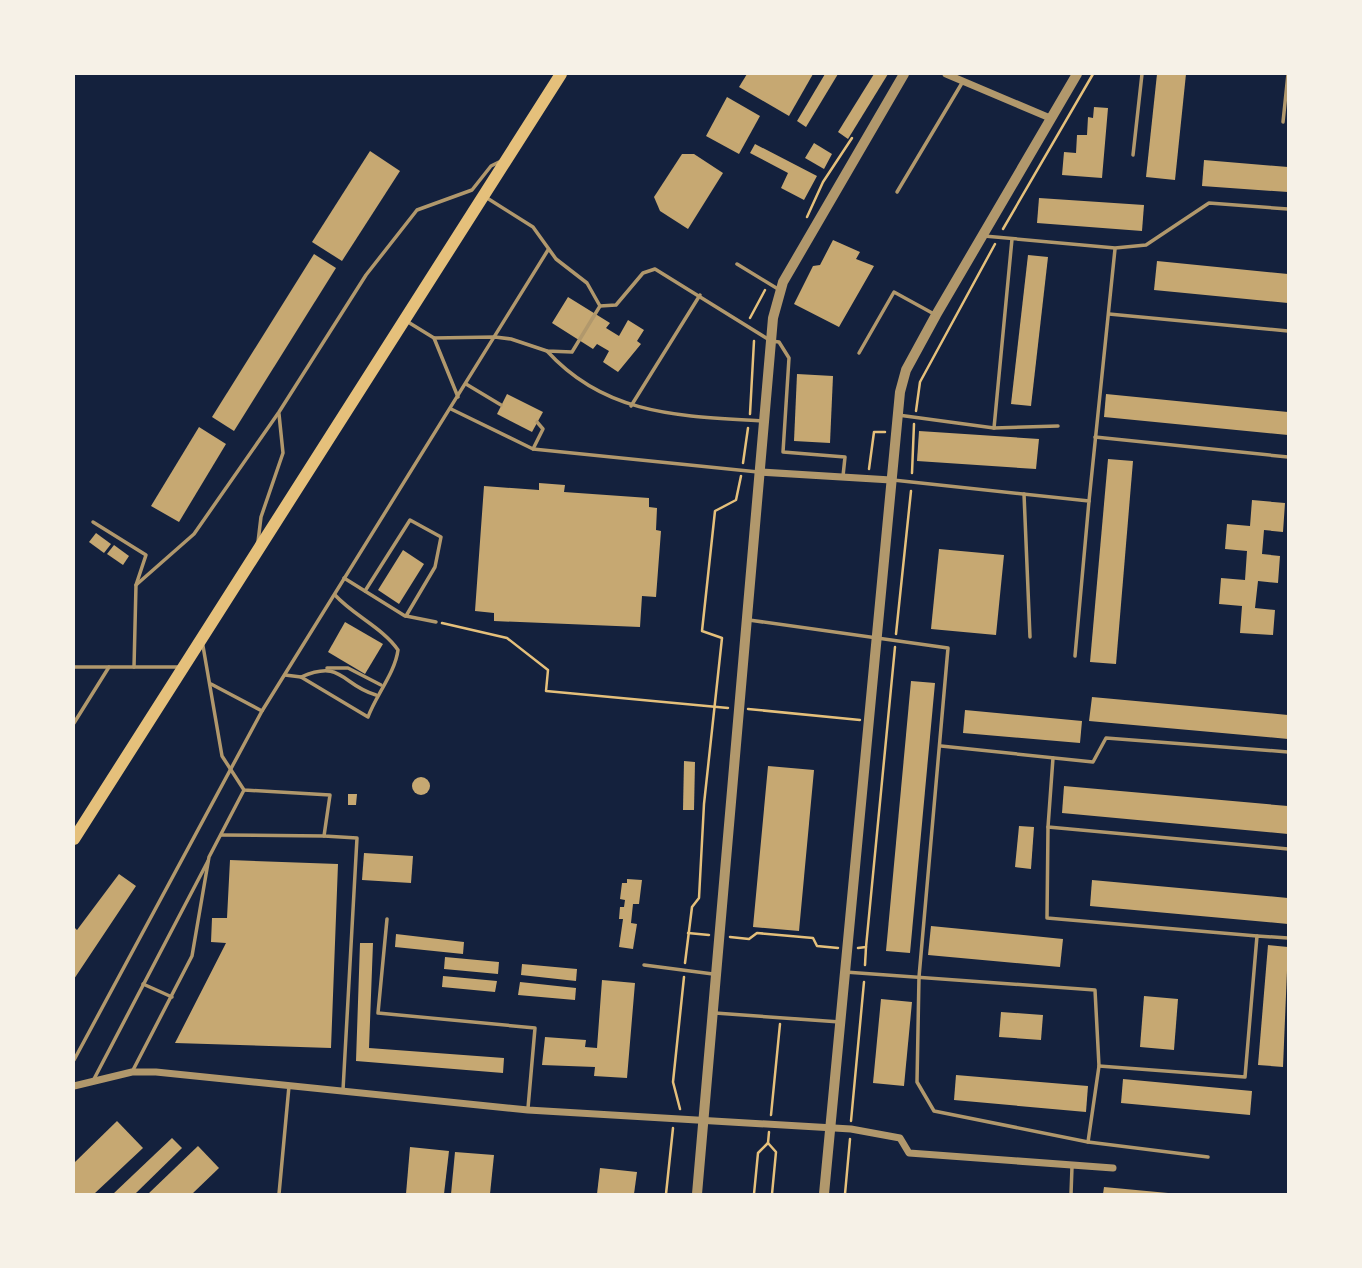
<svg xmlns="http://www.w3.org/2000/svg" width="1362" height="1268" font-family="'Fira Sans Condensed',sans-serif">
<rect width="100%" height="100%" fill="#14213d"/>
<g fill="#c6a872">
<path d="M747,74H813L789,116L739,87Z"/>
<path d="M825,74H838L806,127L797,121Z"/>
<path d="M874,74H888L848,139L838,132Z"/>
<path d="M1157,74H1186L1175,180L1146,177Z"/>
<path d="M727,97L760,116L739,154L706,136Z"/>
<path d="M1094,107L1108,108L1102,178L1062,175L1064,152L1076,153L1077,135H1087L1088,117L1093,118Z"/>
<path d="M814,143L832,154L824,169L805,158Z"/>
<path d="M755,144L817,176L804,200L781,188L788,173L750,153Z"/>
<path d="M370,151L400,171L342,261L312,242Z"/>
<path d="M682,154H694L723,173L688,229L660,211L654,197Z"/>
<path d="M1204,160L1288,167V192L1202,186Z"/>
<path d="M1039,198L1144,205L1142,231L1037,223Z"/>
<path d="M833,240L860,252L856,259L874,266L839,327L794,304L813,266L820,265Z"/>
<path d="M314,254L336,268L234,431L212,417Z"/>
<path d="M1028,255L1048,257L1031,406L1011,404Z"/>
<path d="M1157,261L1288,274V303L1154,290Z"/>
<path d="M568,297L610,323L606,328L619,336L628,320L644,330L637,341L641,344L618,372L603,362L609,351L597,344L593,349L552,323Z"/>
<path d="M797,374L833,376L830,443L794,441Z"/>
<path d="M507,394L543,412L532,432L497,414Z"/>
<path d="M1106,394L1288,412V435L1104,417Z"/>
<path d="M199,427L226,444L179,522L151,506Z"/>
<path d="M919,431L1039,439L1036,469L917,461Z"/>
<path d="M1108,459L1133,461L1116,664L1090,662Z"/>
<path d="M539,483L565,485L564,492L649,498V507L657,508L656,530L661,531L656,597L642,596L640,627L494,621V613L475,611L484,486L539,490Z"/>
<path d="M1252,500L1285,503L1283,532L1264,530L1262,554L1280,556L1278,583L1258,581L1255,608L1275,610L1273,635L1240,633L1242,606L1219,604L1221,578L1245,580L1247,551L1225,549L1227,524L1250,526Z"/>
<path d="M96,533L111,544L104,553L89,542Z"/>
<path d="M114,545L129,556L123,565L107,554Z"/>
<path d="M939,549L1004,555L996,635L931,629Z"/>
<path d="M403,550L424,564L399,604L378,590Z"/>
<path d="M345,622L383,644L365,674L328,652Z"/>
<path d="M911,681L935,683L910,953L886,951Z"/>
<path d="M1092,697L1288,715V739L1089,721Z"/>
<path d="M965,710L1082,721L1080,743L963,733Z"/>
<path d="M684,761L695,762L694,810H683Z"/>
<path d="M768,766L814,770L799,931L753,927Z"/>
<circle cx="421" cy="786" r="9"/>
<path d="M1064,786L1288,806V834L1062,813Z"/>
<path d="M348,794H357L356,805H348Z"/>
<path d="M1019,826L1034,827L1031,869L1015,867Z"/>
<path d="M364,853L413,856L411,883L362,880Z"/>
<path d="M230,860L338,864L331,1048L175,1043L226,943L211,942L212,918H227Z"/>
<path d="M119,874L136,886L74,979V927L77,930Z"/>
<path d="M627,879L642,880L639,904H633L631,923L637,924L633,949L619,947L623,919H619L620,907H624L625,900L620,899L622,883H627Z"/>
<path d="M1092,880L1288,898V924L1090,906Z"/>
<path d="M931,926L1063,939L1060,967L928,955Z"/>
<path d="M396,934L464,942L463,954L395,947Z"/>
<path d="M360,943H373L369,1048L504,1058L503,1073L356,1061Z"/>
<path d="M1268,945L1288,947L1283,1067L1258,1065Z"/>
<path d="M445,957L499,962L498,974L444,969Z"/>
<path d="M522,964L577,969L576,981L521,975Z"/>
<path d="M443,976L497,981L495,992L442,987Z"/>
<path d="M602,980L635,983L627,1078L594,1076L595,1067L542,1065L545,1037L586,1040L585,1047L597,1048Z"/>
<path d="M520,982L576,988L575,1000L518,995Z"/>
<path d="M1144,996L1178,999L1174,1050L1140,1047Z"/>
<path d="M881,999L912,1002L904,1086L873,1083Z"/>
<path d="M1001,1012L1043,1015L1041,1040L999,1037Z"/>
<path d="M956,1075L1088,1086L1086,1112L954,1100Z"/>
<path d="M1123,1079L1252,1091L1250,1115L1121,1103Z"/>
<path d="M117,1121L143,1148L94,1194H74V1163Z"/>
<path d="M172,1138L182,1148L135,1194H113Z"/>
<path d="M198,1146L219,1168L192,1194H148Z"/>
<path d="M410,1147L449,1151L444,1194H406Z"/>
<path d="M455,1152L494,1155L490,1194H451Z"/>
<path d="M600,1168L637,1172L634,1194H597Z"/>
<path d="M1104,1187L1168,1193L1167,1194H1103Z"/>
</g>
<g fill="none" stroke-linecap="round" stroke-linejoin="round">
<g stroke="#e5c07b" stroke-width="2.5">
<path d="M807,217L823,182L852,138"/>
<path d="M1003,229L1093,74"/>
<path d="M750,318L765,290"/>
<path d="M916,411L920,382L995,244"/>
<path d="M750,414L754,341"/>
<path d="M743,463L748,428"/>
<path d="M869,469L874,432H885"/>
<path d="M912,473L914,424"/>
<path d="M442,623L507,638L548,670L546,691L728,708"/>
<path d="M896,634L911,491"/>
<path d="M748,709L860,720"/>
<path d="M688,933L709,935"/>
<path d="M730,937L749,939L757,933L813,938L817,946L838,948"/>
<path d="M858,948L866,947L895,647"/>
<path d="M685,963L692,907L699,898L704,804L722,638L702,631L715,511L736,500L741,476"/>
<path d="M865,965L866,947"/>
<path d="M680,1109L673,1082L684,977"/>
<path d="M771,1115L780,1024"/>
<path d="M851,1121L864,982"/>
<path d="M768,1143L769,1132"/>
<path d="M666,1194L673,1128"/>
<path d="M754,1194L758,1153L768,1143L776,1152L772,1194"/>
<path d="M845,1194L850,1139"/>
</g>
<g stroke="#b1986c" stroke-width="3.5">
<path d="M1283,122L1288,74"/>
<path d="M1133,155L1142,74"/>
<path d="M897,192L962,83"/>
<path d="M984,236L1115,248L1146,245L1209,203L1288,209"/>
<path d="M737,264L778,289"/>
<path d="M600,306L616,305L643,273L655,269L771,341L779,342L789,358L783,452L845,457L843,476"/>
<path d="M1109,314L1288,331"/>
<path d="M408,322L434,338L495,337L511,339L547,351L572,352L600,306L587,283L556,259L533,227L487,198"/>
<path d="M434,338L458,397"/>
<path d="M547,351C606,416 681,416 762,421"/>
<path d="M859,353L894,292L934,314"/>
<path d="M466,384L501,405"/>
<path d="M631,406L700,295"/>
<path d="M451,409L533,449L758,472"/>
<path d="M898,415L994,428L1058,426"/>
<path d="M994,428L1012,239"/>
<path d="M1095,437L1288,457"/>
<path d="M533,449L543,429L537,422"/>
<path d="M893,480L1089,501L1075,656"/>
<path d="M1024,494L1030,637"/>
<path d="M1089,501L1115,249"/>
<path d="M93,522L146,555L136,585L134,667"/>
<path d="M258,542L261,517L283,453L279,414"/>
<path d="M344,578L405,616"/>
<path d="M136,585L194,534L279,412L366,275L417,210L472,190L491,166L499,162"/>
<path d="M365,591L410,520L441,537L435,567L406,616L436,622"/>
<path d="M749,620L948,648L919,977L917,1082L934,1111L1088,1142"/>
<path d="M203,646L222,756L244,790L330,795L324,836L357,838L343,1090"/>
<path d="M74,667H180"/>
<path d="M327,668H348L381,685"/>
<path d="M285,675L301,677L368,717C376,695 395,673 398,650C383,628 353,615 335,595"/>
<path d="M301,677C343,659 341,685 376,695"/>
<path d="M211,684L262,711"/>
<path d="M74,723L109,667"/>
<path d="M941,746L1093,762L1106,738L1288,752"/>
<path d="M1053,758L1048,827L1288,849"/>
<path d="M1048,827L1047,918L1257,936"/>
<path d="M221,835L324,836"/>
<path d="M387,919L378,1013L535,1028L528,1108"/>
<path d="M644,965L713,974"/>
<path d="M845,972L1095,990L1099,1066L1088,1142L1208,1157"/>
<path d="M143,984L172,997"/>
<path d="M715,1013L840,1022"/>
<path d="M74,1060L262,711L548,250"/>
<path d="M1099,1066L1245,1077L1257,936L1288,938"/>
<path d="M132,1072L192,956L209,857L244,790"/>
<path d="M94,1079L208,861"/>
<path d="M279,1194L289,1086"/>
<path d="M1071,1194L1072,1167"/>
</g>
<g stroke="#b1986c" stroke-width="7">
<path d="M946,74L1050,118"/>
<path d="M760,472L891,480"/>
<path d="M74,1086L132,1072H156L528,1110L851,1129L900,1138L909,1153L1113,1168"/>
</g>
<g stroke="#b1986c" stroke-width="10">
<path d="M697,1194L773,318L783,282L904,74"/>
<path d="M824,1194L900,392L906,370L936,315L1077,74"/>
</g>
<path stroke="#e5c07b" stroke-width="12" d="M74,839L561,74"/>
</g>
<rect width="1362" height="1268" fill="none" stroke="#f6f1e7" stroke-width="150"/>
</svg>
